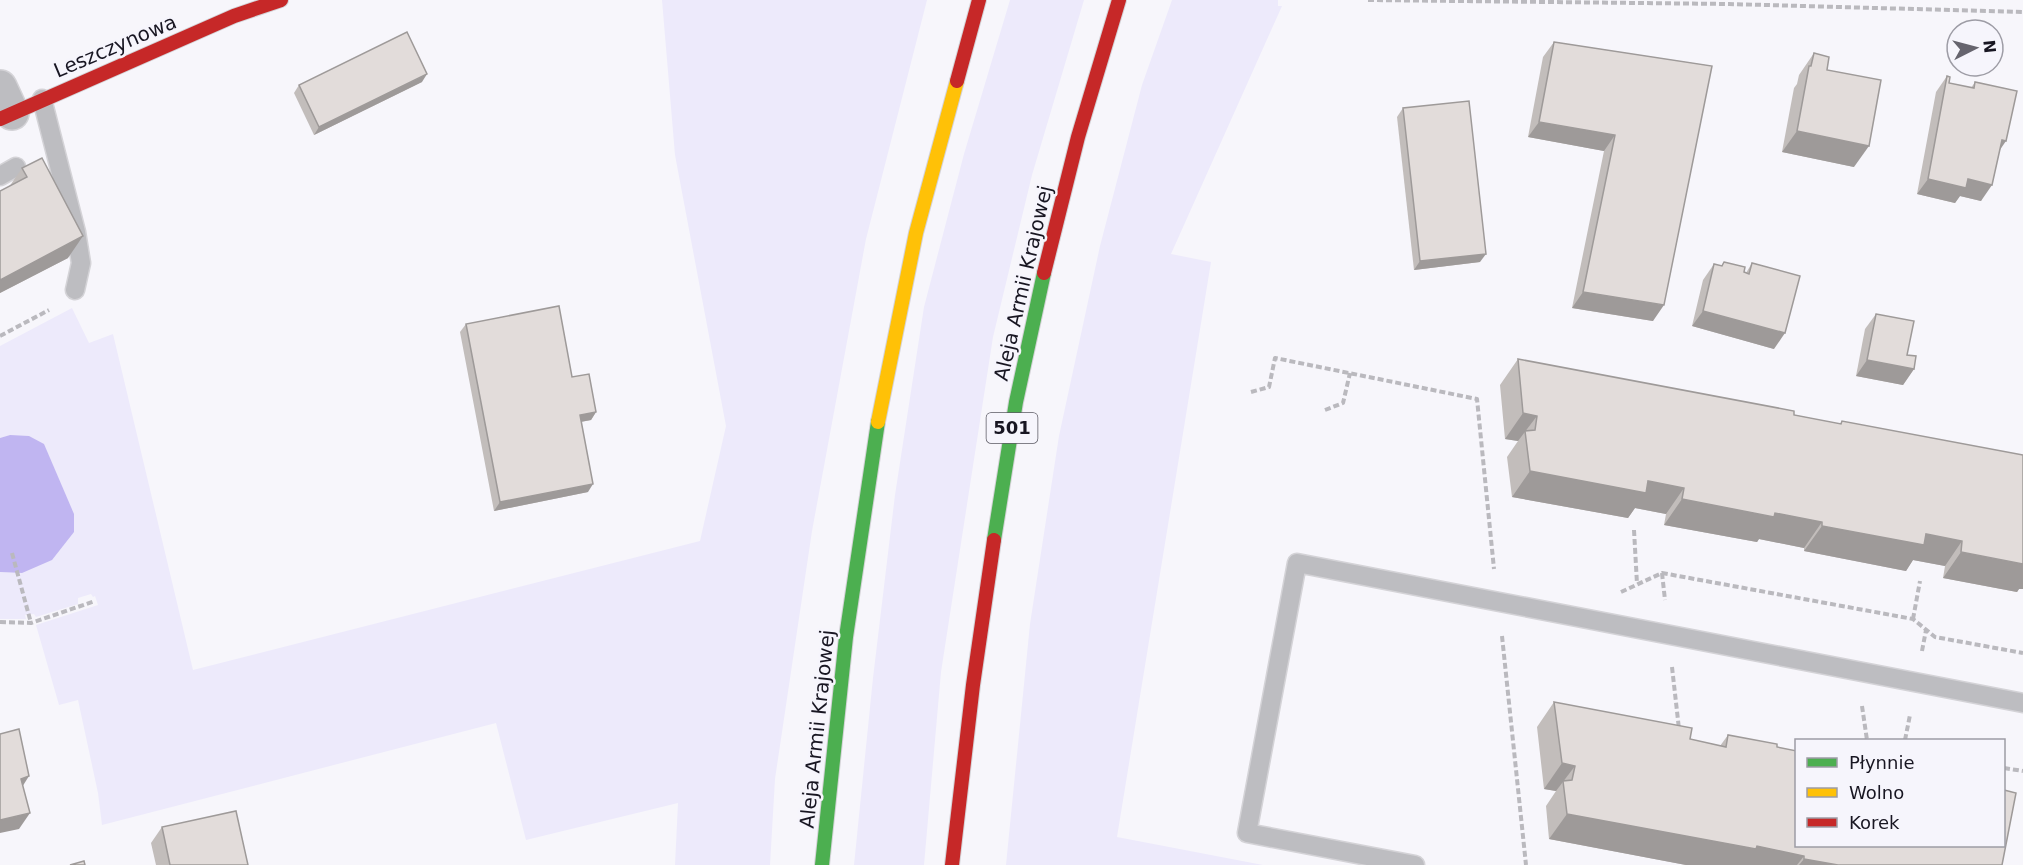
<svg xmlns="http://www.w3.org/2000/svg" width="2023" height="865" font-family="'DejaVu Sans',sans-serif">
<rect width="100%" height="100%" fill="#f7f6fb"/>
<g fill="#edeafb">
<path d="M662,0H927L866,239L812,531L775,779L770,865H675L678,803L526,840L496,723L102,825L98,793L78,700L59,705L36,625L98,605L95,596L93,597L91,594L78,598V604L36,617L34,614L25,615L26,619H0V572L22,573L10,435L0,438V346L72,308L89,343L113,334L193,670L700,541L726,426L675,155Z"/>
<path d="M1010,0H1084L1032,175L993,337L941,672L924,865H854L873,678L895,495L924,307L964,154Z"/>
<path d="M1172,0H1278V6H1282L1171,254L1211,262L1117,837L1263,865H1006L1030,624L1059,436L1100,246L1142,85Z"/>
</g>
<path fill="#c0b5f1" d="M10,435L29,436L44,444L74,514V532L52,560L22,573L0,572V438Z"/>
<g fill="none" stroke-linecap="round" stroke-linejoin="round">
<defs>
<g id="lane">
<path d="M42,99L76,232L81,263L75,290"/>
<path d="M0,176L16,167"/>
<path d="M1415,865L1247,833L1297,563L2023,703"/>
</g>
<path id="street" d="M0,87L12,113"/>
<g id="fast">
<path d="M994,540L1016,402L1044,273"/>
<path d="M822,865L846,637L878,422"/>
</g>
<path id="slow" d="M878,422L916,233L957,81"/>
<g id="jam">
<path d="M957,81L979,0"/>
<path d="M0,119L234,16L281,0"/>
<path d="M1044,273L1078,137L1119,0"/>
<path d="M952,865L973,685L994,540"/>
</g>
</defs>
<use href="#lane" stroke="#d4d3d7" stroke-width="21"/>
<use href="#street" stroke="#d4d3d7" stroke-width="36"/>
<use href="#fast" stroke="#d4d3d7" stroke-width="16"/>
<use href="#slow" stroke="#d4d3d7" stroke-width="16"/>
<use href="#jam" stroke="#d4d3d7" stroke-width="16"/>
<g stroke="#bab9be" stroke-width="4" stroke-dasharray="6 3" stroke-linecap="butt">
<path d="M1368,0L1729,4L2023,12"/>
<path d="M0,336L49,310"/>
<path d="M1251,392L1269,387L1275,358L1477,399L1494,569"/>
<path d="M1325,410L1343,403L1350,373"/>
<path d="M1634,530L1637,584"/>
<path d="M12,553L31,623"/>
<path d="M1662,573L1665,600"/>
<path d="M1621,592L1662,573L1913,619L1935,637L2023,653"/>
<path d="M1913,619L1920,581"/>
<path d="M0,622L31,623L95,601"/>
<path d="M1502,636L1526,865"/>
<path d="M1922,651L1926,630"/>
<path d="M1672,667L1679,729"/>
<path d="M1862,706L1867,740"/>
<path d="M1905,740L1910,715"/>
<path d="M2004,768L2023,771"/>
</g>
<use href="#lane" stroke="#bdbdc1" stroke-width="18"/>
<use href="#street" stroke="#bdbdc1" stroke-width="33"/>
<use href="#fast" stroke="#4caf50" stroke-width="14"/>
<use href="#slow" stroke="#ffc107" stroke-width="14"/>
<use href="#jam" stroke="#c62828" stroke-width="14"/>
</g>
<g fill="#c2bdbb">
<path d="M1554,42L1712,66L1653,321L1572,308L1604,151L1528,137L1543,57Z"/>
<path d="M1814,53L1827,70L1854,167L1782,152L1794,88L1797,84L1799,75Z"/>
<path d="M1947,76L1949,83L1971,88L1975,82L2000,150L1981,201L1960,196L1955,203L1917,194L1936,92Z"/>
<path d="M422,82L314,135L294,93L299,85Z"/>
<path d="M1403,108L1480,262L1414,270L1397,117Z"/>
<path d="M22,168L68,258L0,293V191L9,187Z"/>
<path d="M1724,262L1746,273L1752,263L1774,349L1692,326L1703,280L1714,264L1721,266Z"/>
<path d="M1876,314L1907,355L1914,369L1903,385L1856,376L1865,329Z"/>
<path d="M466,324L572,377L596,412L591,420L581,422L588,492L494,511L460,332Z"/>
<path d="M1518,359L1840,424L1842,421L2019,589L2017,592L1943,578L1945,566L1913,560L1906,571L1804,551V548L1759,539L1757,542L1664,525L1666,514L1635,508L1628,518L1512,497L1507,457L1518,441L1505,439L1500,385Z"/>
<path d="M1554,702L1690,739L1720,746L1728,735L1777,747L2002,865H1686L1549,839L1546,806L1556,791L1544,789L1537,727Z"/>
<path d="M162,827L248,865H156L151,843Z"/>
</g>
<g fill="#9e9a99">
<path d="M427,74L422,82L314,135L319,127Z"/>
<path d="M1539,122L1615,135L1604,151L1528,137Z"/>
<path d="M1797,131L1869,146L1854,167L1782,152Z"/>
<path d="M2002,140L2006,141L1995,157Z"/>
<path d="M1928,179H1968L1992,185L1981,201L1960,196L1955,203L1917,194Z"/>
<path d="M83,236L68,258L0,293V280Z"/>
<path d="M1486,254L1480,262L1414,270L1420,261Z"/>
<path d="M1583,292L1664,305L1653,321L1572,308Z"/>
<path d="M1703,311L1785,333L1774,349L1692,326Z"/>
<path d="M1867,360L1914,369L1903,385L1856,376Z"/>
<path d="M596,412L591,420L574,423L580,415Z"/>
<path d="M1523,413L1537,416L1518,441L1505,439Z"/>
<path d="M1530,471L1648,481L1684,488L1666,514L1635,508L1628,518L1512,497Z"/>
<path d="M593,484L588,492L494,511L500,502Z"/>
<path d="M1682,499L1775,513L1822,522L1804,548L1759,539L1757,542L1664,525Z"/>
<path d="M1822,526L1926,534L1962,541L1945,566L1913,560L1906,571L1804,551Z"/>
<path d="M1961,552L2023,564V589H2019L2017,592L1943,578Z"/>
<path d="M1562,763L1575,766L1556,791L1544,789Z"/>
<path d="M29,776L19,792L21,779Z"/>
<path d="M30,813L19,829L0,833V820Z"/>
<path d="M1567,814L1757,846L1804,856L1797,865H1686L1549,839Z"/>
<path d="M1804,859L1838,865H1799Z"/>
</g>
<g fill="#e2dcda" stroke="#9e9a99" stroke-width="1.5">
<path d="M407,32L427,74L319,127L299,85Z"/>
<path d="M1554,42L1712,66L1664,305L1583,292L1615,135L1539,122Z"/>
<path d="M1814,53L1829,57L1827,70L1881,80L1869,146L1797,131L1809,66H1811Z"/>
<path d="M1947,76L1950,77L1949,83L1974,88L1975,82L2017,91L2006,141L2002,140L1992,185L1968,179L1966,188L1928,179Z"/>
<path d="M1469,101L1486,254L1420,261L1403,108Z"/>
<path d="M42,158L83,236L0,280V191L27,177L22,168Z"/>
<path d="M1724,262L1745,267L1744,272L1749,274L1752,263L1800,276L1785,333L1703,311L1714,264L1722,266Z"/>
<path d="M559,306L572,377L589,374L596,412L580,415L593,484L500,502L466,324Z"/>
<path d="M1876,314L1914,321L1907,355L1916,356L1914,369L1867,360Z"/>
<path d="M1518,359L1794,411V415L1841,424L1842,421L2023,455V564L1961,552L1962,541L1926,534L1924,545L1822,526V522L1775,513L1774,517L1682,499L1684,488L1648,481L1646,493L1530,471L1525,431L1535,430L1537,416L1523,413Z"/>
<path d="M1554,702L1692,728L1690,739L1726,747L1728,735L1777,744V747L1797,751V846H2004V790L2016,793L2002,865H1838L1804,859V856L1757,846L1756,849L1567,814L1563,781L1572,780L1575,766L1562,763Z"/>
<path d="M19,729L29,776L21,779L30,813L0,820V734Z"/>
<path d="M236,811L248,865H170L162,827Z"/>
<path d="M84,861L85,865H70Z"/>
</g>
<g text-anchor="middle" stroke-width="5" stroke-linejoin="round" paint-order="stroke">
<rect fill="#f6f5fc" stroke="#5b5963" stroke-width="1.5" x="986.5" y="413" width="51" height="30" rx="4.5"/>
<g font-size="18" font-weight="bold" fill="#181622">
<text x="1012" y="434">501</text>
</g>
<g font-size="20" fill="#181622" stroke="#f6f5fc">
<text transform="translate(115 46) rotate(-23)" y="7">Leszczynowa</text>
<text transform="translate(1023 283) rotate(-77)" y="7">Aleja Armii Krajowej</text>
<text transform="translate(817 729) rotate(-84)" y="7">Aleja Armii Krajowej</text>
</g>
</g>
<rect x="1795" y="739" width="210" height="108" fill="#f6f5fc" stroke="#9d9ca5" stroke-width="1.5"/>
<rect x="1807" y="758" width="30" height="9" fill="#4caf50" stroke="#9d9ca5" stroke-width="1.5"/>
<text x="1849" y="769" font-size="18" fill="#181622">Płynnie</text>
<rect x="1807" y="788" width="30" height="9" fill="#ffc107" stroke="#9d9ca5" stroke-width="1.5"/>
<text x="1849" y="799" font-size="18" fill="#181622">Wolno</text>
<rect x="1807" y="818" width="30" height="9" fill="#c62828" stroke="#9d9ca5" stroke-width="1.5"/>
<text x="1849" y="829" font-size="18" fill="#181622">Korek</text>
<g transform="translate(1975 48) rotate(84)"><circle r="28" fill="#f6f5fc" stroke="#9d9ca5" stroke-width="1.5"/>
<path d="M0-4.5L10 22L0 15L-10 22Z" fill="#66646e"/>
<text y="-9" font-size="16" font-weight="bold" text-anchor="middle" fill="#181622">N</text>
</g>
</svg>
